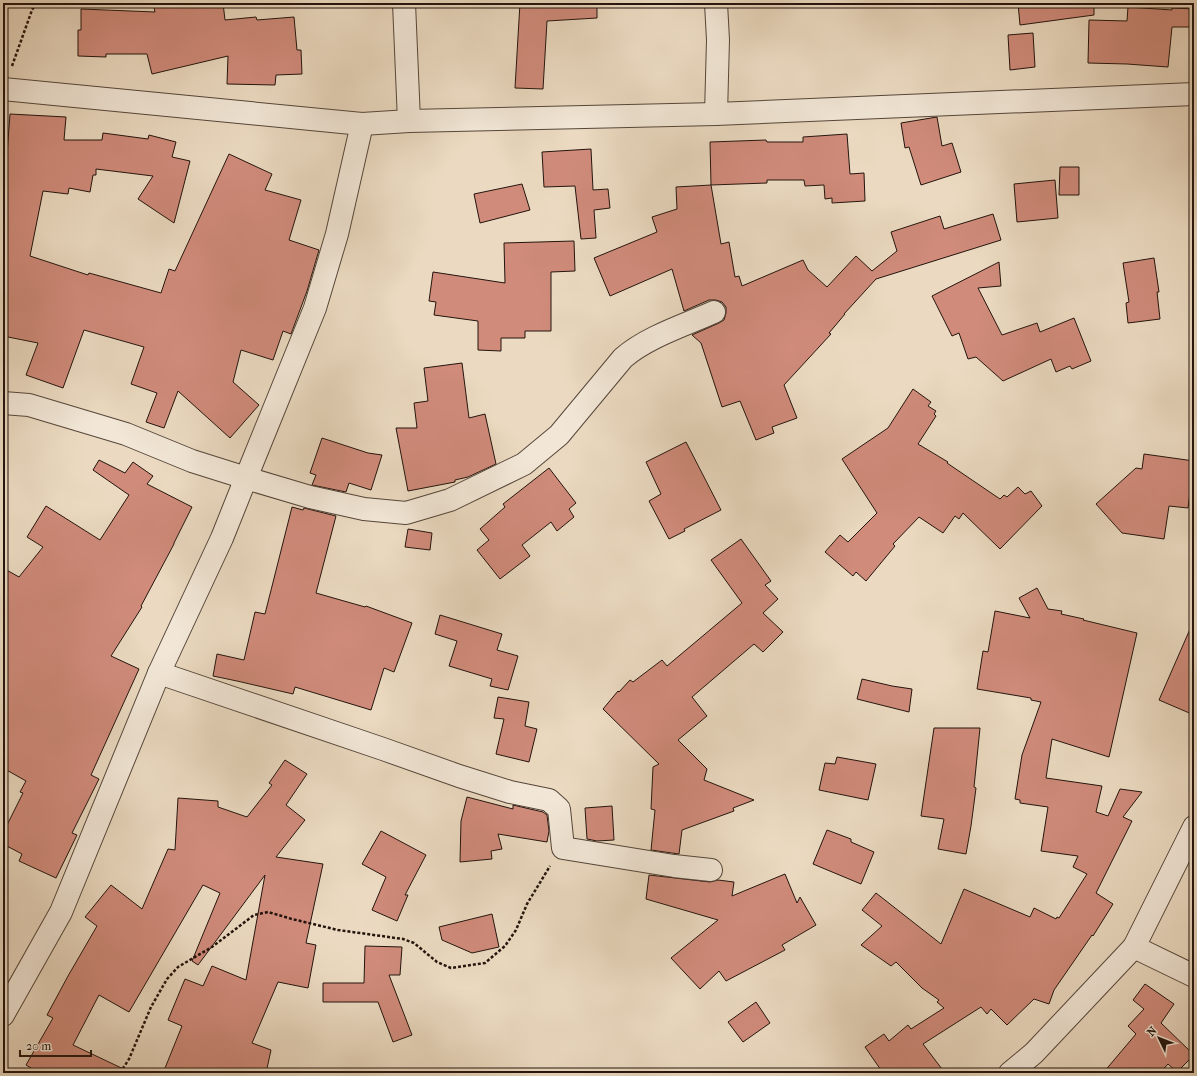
<svg xmlns="http://www.w3.org/2000/svg" width="1197" height="1076" font-family="'IM FELL French Canon',serif">
<rect width="100%" height="100%" fill="#ebdac1"/>
<filter id="stains"><feTurbulence type="fractalNoise" baseFrequency=".005" numOctaves="4"/><feColorMatrix values="0 0 0 0 .2 0 0 0 0 .09 0 0 0 0 .02 0 0 0 .5 -.17"/></filter>
<radialGradient id="worn" r=".72"><stop offset=".6" stop-color="#630" stop-opacity="0"/><stop offset="1" stop-color="#630" stop-opacity=".3"/></radialGradient>
<g fill="#d08b7b" stroke="#23140d">
<path d="M153,3H223L225,20L256,17L257,20L294,17L297,50H301L302,74L276,75L275,85L227,84L228,56L152,74L147,54H106V57L78,56V30H81V9L155,12Z"/>
<path d="M520,3H597V18L547,21L543,89L515,88Z"/>
<path d="M1018,3H1094V15L1020,25Z"/>
<path d="M1128,7L1172,10V8L1194,9V27H1172L1168,67L1127,64L1088,63L1089,20L1127,21Z"/>
<path d="M1033,33L1035,67L1010,70L1008,35Z"/>
<path d="M10,114L66,117L64,140H102L103,133L148,139L149,135L176,142L172,157L190,161L174,223L138,199L153,176L96,169V175H93L90,192L69,188L68,194L43,191L30,256L88,275L89,273L161,293L169,269L175,271L229,154L272,174L265,190L301,200L289,240L319,250L307,291L291,334L283,331L273,360L241,350L233,382L259,405L230,438L178,391L164,428L146,422L157,393L131,384L144,347L84,330L63,388L26,375L38,343L3,336V153L7,154Z"/>
<path d="M937,117L942,146L952,143L961,172L921,185L909,147L905,148L901,123Z"/>
<path d="M847,134L850,174L864,173L865,201L832,203V198L825,199L824,185L805,186L804,180H767V183L711,185L710,142L766,140L767,142H803V137Z"/>
<path d="M591,149L593,190L608,189L610,208L594,210L596,238L581,239L575,186L544,187L542,152Z"/>
<path d="M1060,167H1079V195H1059Z"/>
<path d="M1055,180L1058,218L1017,222L1014,184Z"/>
<path d="M522,184L530,210L480,223L474,194Z"/>
<path d="M711,185L721,244L729,242L735,277L739,276L742,286L803,260L808,270L827,287L856,256L872,271L897,251L891,232L940,216L944,229L993,214L1001,240L876,279L844,314H845L829,333L831,334L784,385L797,418L772,427L774,433L756,440L740,401L722,407L701,343L692,335L719,323L724,320L726,313V307L722,302L716,300H709L684,311L672,269L610,296L594,258L657,232L652,217L677,209L676,187Z"/>
<path d="M574,241L575,271L551,272V331H525V338H501V351L478,350V321L434,315L436,302L429,301L433,272L505,283L504,243Z"/>
<path d="M1154,258L1159,292H1157L1160,319L1128,323L1126,303L1129,302L1123,263Z"/>
<path d="M999,262L1001,286L978,288L1002,335L1037,323L1040,332L1074,318L1091,361L1072,369L1070,366L1056,372L1051,359L1003,381L976,357L968,359L959,333L952,336L932,296Z"/>
<path d="M462,363L469,418L485,414L496,464L468,477L455,480V482L408,491L396,428H417L414,403L428,401L424,368Z"/>
<path d="M913,389L931,402L928,406L936,411L934,414L936,416L918,444L948,462L947,463L1000,499L1004,495L1007,497L1018,487L1025,494L1031,491L1042,506L1000,549L963,513L959,519L955,516L943,533L919,517L893,544L895,546L866,581L856,572L853,576L825,552L840,535L848,542L877,513L842,459L888,428Z"/>
<path d="M322,438L368,453L382,455L371,490L349,483L346,492L312,485L316,475L310,473Z"/>
<path d="M686,442L721,510L684,529L685,531L669,539L649,501L661,494L646,462Z"/>
<path d="M1144,454L1194,461L1188,508L1169,506L1164,539L1122,533L1096,504L1136,468L1142,469Z"/>
<path d="M99,460L125,473L133,462L153,476L147,484L192,507L174,543V544L141,606L142,607L111,656L139,669L91,775L99,779L72,833L77,835L56,878L19,861L22,854L3,844V833L23,793L20,792L26,781L3,768V568L19,577L43,547L27,537L46,506L100,540L129,495L93,470Z"/>
<path d="M549,468L576,503L569,509L574,517L557,531L551,522L522,545L530,556L500,579L477,550L489,540L480,529L505,507L503,504Z"/>
<path d="M292,507L303,510L304,508L336,516L316,593L365,607L366,606L412,623L394,672L384,668L371,710L295,687L293,694L237,681L213,676L217,654L244,660L255,612L265,614Z"/>
<path d="M408,529L432,533L430,550L405,547Z"/>
<path d="M741,539L771,581L765,585L778,599L763,613L783,632L763,652L754,644L692,697L707,716L678,740L707,769L704,780L754,800L733,808L734,811L682,830L679,854L651,850L655,810L651,809L653,767L659,764L603,709L618,691L619,692L630,680L633,682L662,660L667,666L742,603L711,560Z"/>
<path d="M1037,588L1048,609L1062,611L1061,614L1084,619L1083,620L1137,633L1109,757L1052,739L1046,778L1102,786L1096,812L1108,816L1120,789L1142,792L1123,817L1132,821L1096,893L1113,904L1093,936L1092,935L1054,990L1049,1004L1034,999L1007,1025L991,1009L987,1014L981,1007L923,1044L945,1073H883L865,1047L884,1034L889,1041L908,1025L911,1029L944,1008L937,1002L939,1000L922,988L896,962L891,966L861,945L882,926L862,910L876,893L941,944L964,889L1030,917L1034,908L1056,919L1057,917L1059,918L1087,874L1073,867L1078,856L1041,851L1048,807L1020,803V800L1015,799L1022,755L1041,702L1031,700V698L977,689L983,651L988,652L995,611L1030,618L1019,598Z"/>
<path d="M440,615L502,634L497,650L518,656L508,690L490,686L492,679L449,666L457,641L435,634Z"/>
<path d="M1194,620V715L1159,700Z"/>
<path d="M862,679L892,686L912,689L909,712L857,699Z"/>
<path d="M498,697L529,702L525,726L537,729L529,762L496,754L504,719L494,718Z"/>
<path d="M934,728H980L974,787L976,788L971,826L966,854L938,849L944,819L921,816Z"/>
<path d="M837,757L876,764L868,800L819,790L825,763L835,764Z"/>
<path d="M285,760L307,774L286,805L305,820L276,857L323,864L306,943L316,945L308,988L278,982L252,1043L271,1050L266,1073H163L182,1026L168,1020L185,979L203,986L212,966L246,980L265,875L198,965L192,961L220,893L203,885L129,1012L99,995L73,1045L132,1073H39L26,1065L53,1018L47,1015L68,976L97,926L85,917L111,885L142,909L168,849L175,850L178,798L218,801V807L247,817L272,785L269,783Z"/>
<path d="M467,797L513,809V805L543,812L547,815L549,831L547,842L498,834L502,849L491,851L492,859L460,862L461,821Z"/>
<path d="M612,806L614,840L597,841L587,839L585,808Z"/>
<path d="M827,830L851,839V842L874,852L861,884L813,864Z"/>
<path d="M381,831L426,855L405,895H408L397,921L372,910L386,877L362,864Z"/>
<path d="M785,874L797,903L800,897L816,925L782,945L785,950L726,981L719,971L700,989L671,958L718,920L646,899L649,875L710,882L718,880L734,882L732,896Z"/>
<path d="M492,914L499,947L472,953L442,940L439,927Z"/>
<path d="M365,946L402,947L400,975H389L412,1035L393,1042L378,1002H323V983H364Z"/>
<path d="M1145,984L1174,1004L1161,1023L1194,1055L1177,1072L1168,1064L1160,1073H1103L1136,1034L1128,1026L1144,1009L1133,1000Z"/>
<path d="M756,1002L770,1023L743,1042L728,1022Z"/>
</g>
<g fill="none" stroke-linecap="round" stroke-linejoin="round">
<defs>
<g id="street">
<path d="M404,3L409,121"/>
<path d="M3,89L362,124L409,121L716,114L1194,94"/>
<path d="M716,114L718,40L716,3"/>
<path d="M3,403L29,405L126,434L192,461L246,478L310,497L364,509L406,513L450,500L524,464L559,435L623,358C647,337 685,325 714,312"/>
<path d="M159,673L383,749L459,776L510,792L549,800L559,809L563,848L674,866L711,870"/>
<path d="M1134,947L1194,976"/>
<path d="M3,1015L61,912L159,673L222,538L246,478L315,308L337,234L362,124"/>
<path d="M1010,1073L1034,1053L1134,947L1194,827"/>
</g>
</defs>
<use href="#street" stroke="#55463a" stroke-width="24"/>
<g stroke="#23140d" stroke-width="2.5" stroke-dasharray="3 2" stroke-linecap="butt">
<path d="M12,66L32,10L36,3"/>
<path d="M120,1073L129,1059L151,1007L167,979L178,967L212,947L254,915L268,912L292,919L338,930L403,939L414,943L437,962L451,968L485,963L505,946L516,930L527,904L550,866"/>
</g>
<use href="#street" stroke="#f2e7d7" stroke-width="22"/>
</g>
<rect width="1197" height="1076" fill="none" stroke="#ebdac1" stroke-width="16"/>
<rect x="4" y="4" width="1189" height="1068" fill="none" stroke="#23140d" stroke-width="2"/>
<rect x="8" y="8" width="1181" height="1060" fill="none" stroke="#23140d"/>
<g transform="translate(1159 1038) rotate(313)" stroke="#f2e7d7" stroke-width="3" paint-order="stroke">
<path d="M0-3L7 15L0 10L-7 15Z" fill="#23140d"/>
<text y="-6" font-size="11" font-weight="bold" text-anchor="middle" fill="#23140d">N</text>
</g>
<path d="M20 1050v6h71v-6" fill="none" stroke="#23140d" stroke-width="2"/>
<text x="26" y="1050" font-size="12" fill="#23140d" stroke="#f2e7d7" stroke-width="3" paint-order="stroke">20 m</text>
<rect width="100%" height="100%" filter="url(#stains)"/>
<rect width="100%" height="100%" fill="url(#worn)"/>
</svg>
